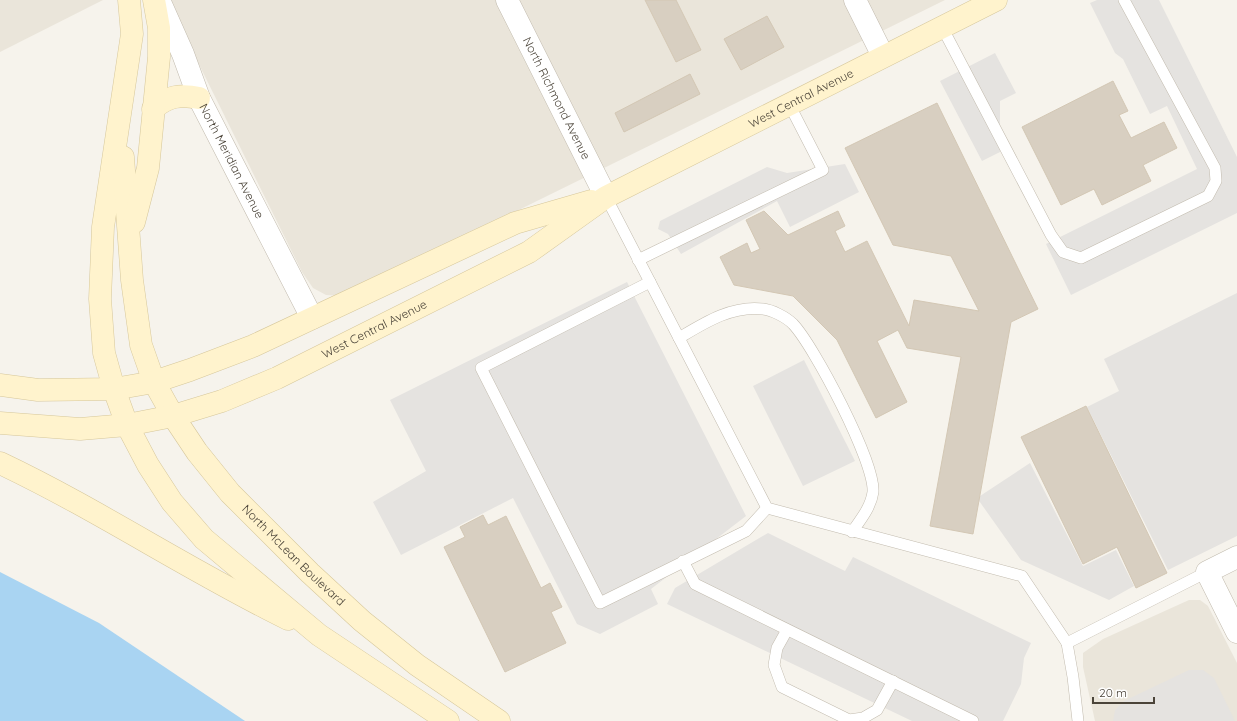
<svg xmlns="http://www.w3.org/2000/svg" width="1237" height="721" font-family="Quicksand,sans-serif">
<rect width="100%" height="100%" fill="#f6f3ec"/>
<g fill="#eae5da">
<path d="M0,0H103L0,52Z"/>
<path d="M167,0H945L344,296L326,295L313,288L302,272Z"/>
<path d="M1189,600H1200L1208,606L1237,663V721H1095L1083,667V653L1103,639Z"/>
</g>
<g fill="#e5e3e0">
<path d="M1097,0H1159L1237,157V213L1071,295L1046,244L1197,169L1167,106L1150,114L1123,59L1115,53L1090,3Z"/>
<path d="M995,53L1016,93L1000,101V152L982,161L940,81Z"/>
<path d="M845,164L859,192L790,227L777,201L681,254L668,234L658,229L660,221L767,167L787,173Z"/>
<path d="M627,282L746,516L651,589L658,604L600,634L577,624L513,498L401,555L373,502L426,471L390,400Z"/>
<path d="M1237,293V536L1168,570L1087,407L1119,391L1104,359Z"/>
<path d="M804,360L855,461L803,486L753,386Z"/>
<path d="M1030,463L1083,566L1116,550L1134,586L1109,600L1021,560L977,498Z"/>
<path d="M768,533L845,571L853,557L1031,643L1024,658L1021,684L1003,721H912L667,604L675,588Z"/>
<path d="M1189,670H1203L1214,678L1235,721H1113L1115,710L1124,701Z"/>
</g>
<path fill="#a9d4f2" d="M0,572L99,623L245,721H0Z"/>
<g fill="#d8cfc1" stroke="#d3c7b4">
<path d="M645,0H676L701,50L676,62Z"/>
<path d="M767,16L784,47L741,70L724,39Z"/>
<path d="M690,74L700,94L624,132L615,113Z"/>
<path d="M1113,81L1128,111L1119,115L1131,138L1164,122L1177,148L1143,165L1151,181L1102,205L1094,189L1061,205L1022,127Z"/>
<path d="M937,103L1038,309L1011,322L973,534L930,526L961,357L907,348L898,330L877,341L907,402L876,418L837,340L793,296L734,285L720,257L747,243L751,253L760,249L746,220L764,211L788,235L838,211L845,226L835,231L845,252L867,241L909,326L914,300L979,311L951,256L893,245L845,148Z"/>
<path d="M1086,406L1167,573L1136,588L1117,547L1083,564L1021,437Z"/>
<path d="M483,515L488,525L506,516L541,588L550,583L562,607L551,612L566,643L505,672L444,547L465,537L460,527Z"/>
</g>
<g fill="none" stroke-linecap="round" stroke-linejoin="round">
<defs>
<g id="service">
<path d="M942,27L1051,235L1063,252L1081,258L1208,196L1216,181L1215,168L1124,0"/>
<path d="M606,197L767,508L1022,576L1067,643"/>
<path d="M638,260L823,170L789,104"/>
<path d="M650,282L481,368L600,603L746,531L767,508"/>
<path d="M679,338C704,323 732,305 763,309C772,310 786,317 793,324C814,346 875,462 873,492C871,507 861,519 852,532"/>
<path d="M683,561L695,584L973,721"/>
<path d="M787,630L777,648L774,665L782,687L849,720L863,718L877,710L893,681"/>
<path d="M1078,721L1073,677L1067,643L1207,572"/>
</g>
<g id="minor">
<path id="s1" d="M159,0L183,54L199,98L312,318"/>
<path id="s2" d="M507,0L606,197"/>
<path d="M855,0L883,56"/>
<path d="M1237,557L1207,572L1237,632"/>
</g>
<g id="secondary">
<path d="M129,0L132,34L103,227L100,299L104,353L114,389L127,425L148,465L172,502L204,539L319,635L448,721"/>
<path d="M153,109C167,96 181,94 199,98"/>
<path id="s3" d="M123,157L132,280L141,345L154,382L173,416L197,452L230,493L310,573L362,621L417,665L499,721"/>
<path d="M134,222L148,168L159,57V28L154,0"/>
<path d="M0,385L38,390L114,389L154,382L190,370L253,346L515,223L591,201"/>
<path id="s4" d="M0,423L80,429L127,425L173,416L222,401L277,378L529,252L606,197L996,0"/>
<path d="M0,463C99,510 190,571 288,619"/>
</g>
</defs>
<use href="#service" stroke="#c2bbae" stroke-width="12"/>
<use href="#minor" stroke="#c2bbae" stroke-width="23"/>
<use href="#secondary" stroke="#d6c79b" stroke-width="23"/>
<use href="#service" stroke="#fff" stroke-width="11"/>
<use href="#minor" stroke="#fff" stroke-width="22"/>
<use href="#secondary" stroke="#fff3cd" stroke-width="22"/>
</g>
<g text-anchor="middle" stroke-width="4" stroke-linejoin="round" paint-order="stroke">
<g font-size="12" fill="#4b4439" stroke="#fff">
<text dy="4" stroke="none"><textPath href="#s4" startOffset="880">West Central Avenue</textPath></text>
<text dy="4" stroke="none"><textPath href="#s2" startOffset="110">North Richmond Avenue</textPath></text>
<text dy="4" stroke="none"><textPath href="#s1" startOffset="177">North Meridian Avenue</textPath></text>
<text dy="4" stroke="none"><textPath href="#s4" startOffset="394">West Central Avenue</textPath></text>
<text dy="4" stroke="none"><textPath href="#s3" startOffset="452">North McLean Boulevard</textPath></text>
</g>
</g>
<path d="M1093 697v6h61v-6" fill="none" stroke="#4b4439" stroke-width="2"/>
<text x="1099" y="697" font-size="12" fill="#4b4439" stroke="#ffffff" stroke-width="3" paint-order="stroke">20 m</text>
</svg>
